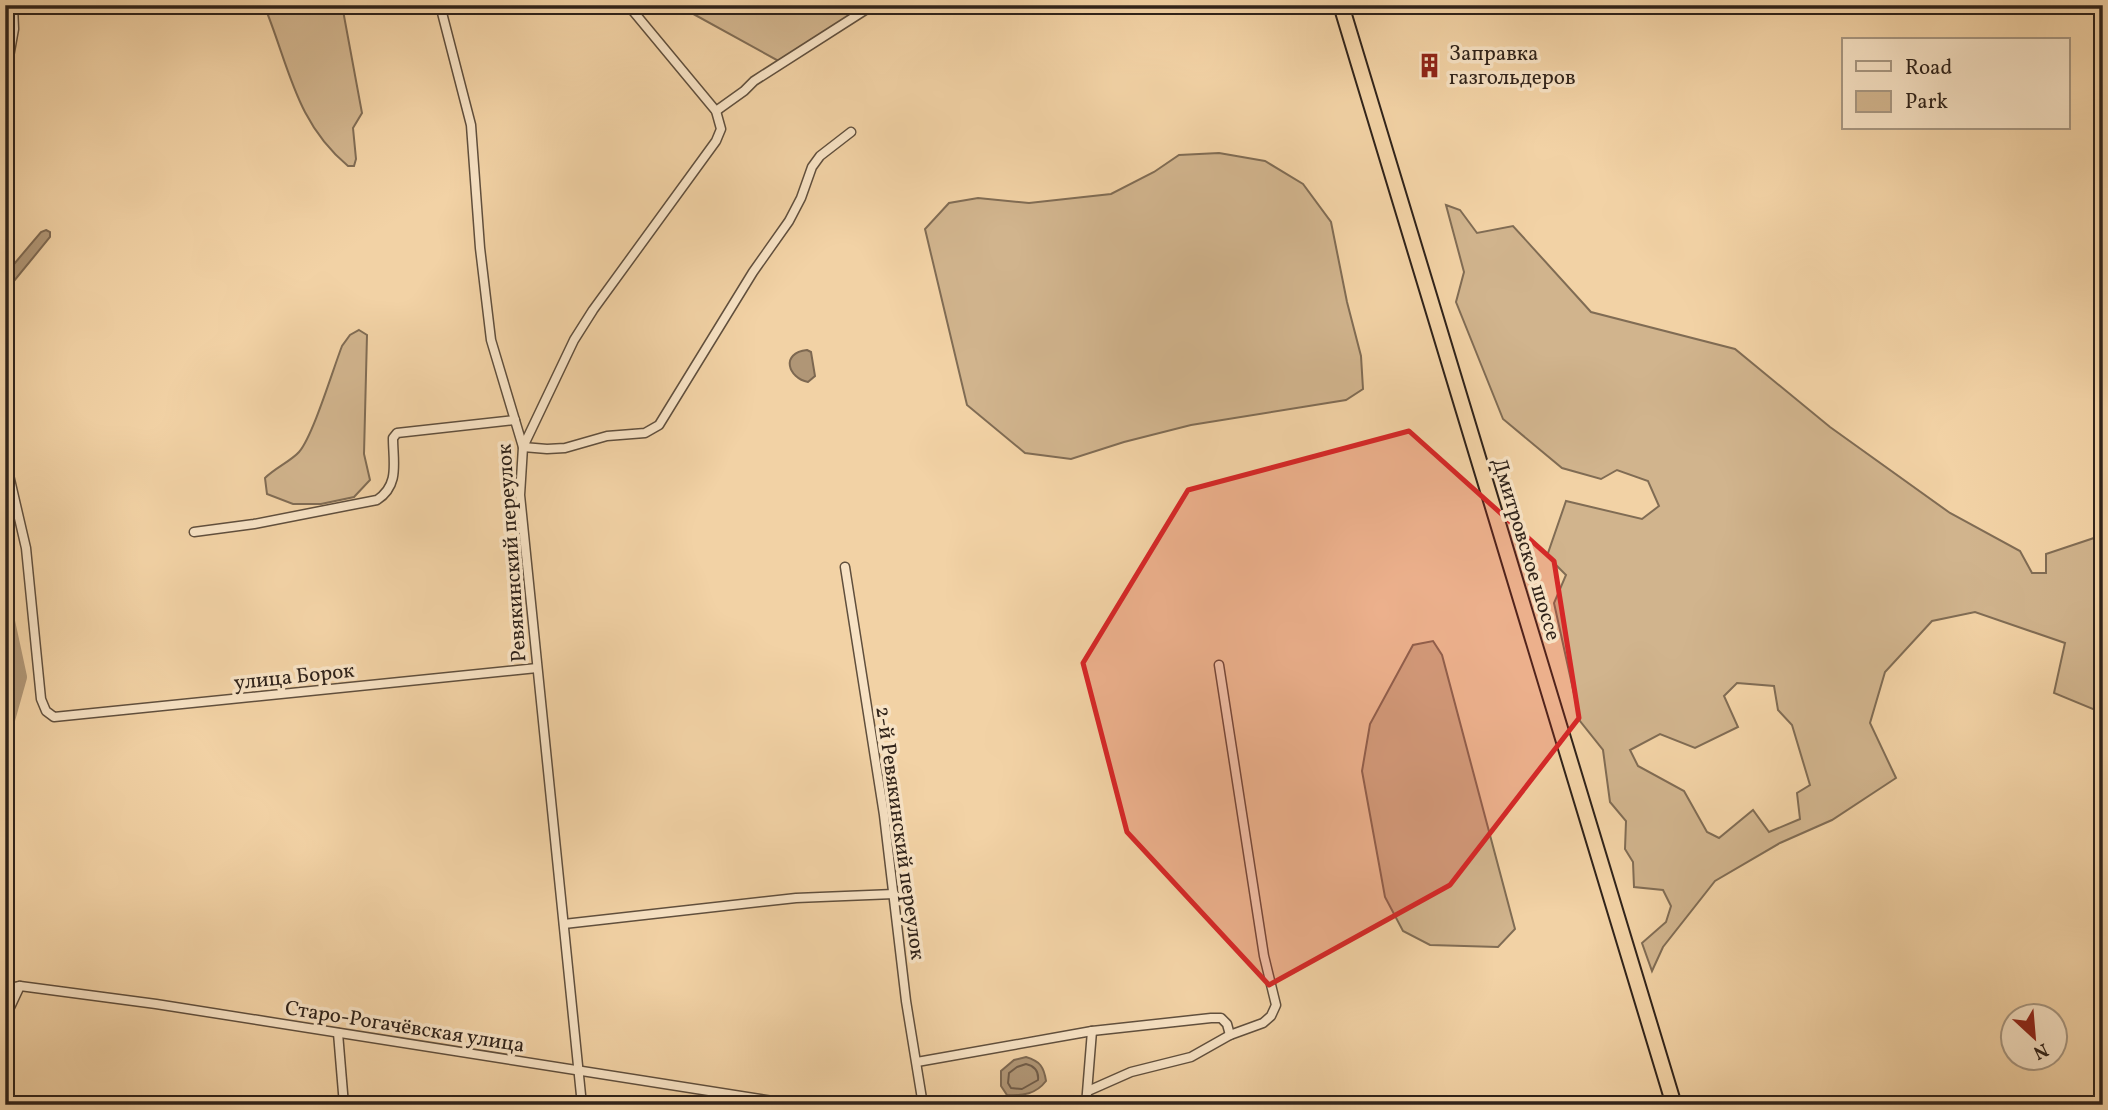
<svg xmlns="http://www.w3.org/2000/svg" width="2108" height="1110" font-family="Vollkorn,serif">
<rect width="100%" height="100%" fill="#f2d2a5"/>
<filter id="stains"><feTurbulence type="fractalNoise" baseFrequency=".00286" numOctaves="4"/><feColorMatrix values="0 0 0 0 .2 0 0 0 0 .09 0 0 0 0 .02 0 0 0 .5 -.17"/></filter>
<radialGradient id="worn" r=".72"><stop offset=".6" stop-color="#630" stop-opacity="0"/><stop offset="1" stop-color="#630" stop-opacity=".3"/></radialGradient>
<g fill="#d1b48d" stroke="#806c54" stroke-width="2" fill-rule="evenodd">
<path d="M264,5H342L362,113L353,128L356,159L354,166H348C295,122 289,65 264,5Z"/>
<path d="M677,5H880L784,64Z"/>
<path d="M1219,153L1265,161L1303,184L1331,222L1347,302L1361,356L1363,389L1346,400L1191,425L1124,442L1071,459L1025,453L967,405L925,229L949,203L978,198L1029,203L1111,194L1154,172L1179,155Z"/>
<path d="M1446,205L1460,210L1477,233L1513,226L1591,312L1735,349L1830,427L1950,513L2020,551L2032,573H2046V554L2103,535V718L2098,711L2054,693L2065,643L1975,612L1932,621L1885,672L1870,723L1896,778L1832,820L1780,843L1715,881L1663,947L1652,971L1642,943L1666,922L1671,906L1663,890L1634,887L1633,862L1625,849L1626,821L1610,802L1603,750L1580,721L1554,603L1566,575L1547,556L1566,501L1642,519L1659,506L1648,481L1617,470L1601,479L1562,468L1503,419L1456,302L1464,272ZM1737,683L1774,686L1778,710L1792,725L1810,785L1797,793L1800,819L1769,832L1753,810L1719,838L1707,832L1684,791L1638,766L1630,750L1660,734L1695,748L1738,727L1724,696Z"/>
<path d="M359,330L367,335L364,454L370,480L354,497L321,504H293L267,494L265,478C275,468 291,461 299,452C313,436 333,369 342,346L350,335Z"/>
<path d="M1433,641L1442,655L1515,929L1498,947L1430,945L1403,931L1385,897L1362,771L1370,724L1413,645Z"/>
</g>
<g fill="#b09676" stroke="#7d6851" stroke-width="2">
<path d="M46,230L50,232V237L14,281H10L7,276L9,270L41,232Z"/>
<path d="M807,350L811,352L815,376L808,382C788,378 780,353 807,350Z"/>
<path d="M1026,1057C1040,1061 1044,1067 1046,1081C1036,1094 1023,1096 1007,1095L1001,1086V1071L1014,1060Z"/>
</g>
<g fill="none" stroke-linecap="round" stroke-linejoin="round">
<path stroke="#705c48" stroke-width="2" d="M1026,1064C1034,1066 1039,1071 1038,1080L1022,1089L1011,1088L1008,1083L1009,1073L1017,1067Z"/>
<path stroke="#b09676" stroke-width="16" d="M5,612L19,677L5,727"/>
<defs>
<g id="street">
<path d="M440,5L471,125L480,248L491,340L523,447L520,495L582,1105"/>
<path d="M628,5L716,111L721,129L716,141L593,310L574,340L523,447L547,449L565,448L607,436L645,433L659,425L753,272L789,221L801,198L812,167L820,156L851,132"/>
<path d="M5,79L14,29L13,5"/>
<path d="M716,111L744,91L754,81L873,5"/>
<path d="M5,458L26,548L41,699L46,711L54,717L537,668"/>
<path d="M194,532L254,524L377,500C400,485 393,462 393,438L397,433L515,420"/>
<path d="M845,567L884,815L906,1001L923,1105"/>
<path d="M564,924L796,898L894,894"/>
<path d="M5,989L20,986L156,1004L798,1105"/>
<path d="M5,1018L20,986"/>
<path d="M338,1033L344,1105"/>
<path d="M917,1062L1092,1031L1211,1018H1221L1227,1024L1230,1035"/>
<path d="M1088,1091L1131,1072L1191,1057L1230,1035L1263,1023L1271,1016L1276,1005L1264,956L1219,665"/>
<path d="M1086,1105L1092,1031"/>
</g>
<path id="highway" d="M1341,5L1674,1105"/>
</defs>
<use href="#street" stroke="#604f3d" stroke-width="11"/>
<use href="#highway" stroke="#30231a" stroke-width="18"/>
<use href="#street" stroke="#f7e2c4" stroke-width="8"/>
<use href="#highway" stroke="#f2d2a5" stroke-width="14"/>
</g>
<path fill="#d62828" fill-opacity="0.2" stroke="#d62828" stroke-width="5" stroke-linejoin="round" d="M1409,431L1554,561L1579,718L1450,885L1269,985L1127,832L1083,663L1188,490Z"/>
<defs>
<symbol id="building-bare" viewBox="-9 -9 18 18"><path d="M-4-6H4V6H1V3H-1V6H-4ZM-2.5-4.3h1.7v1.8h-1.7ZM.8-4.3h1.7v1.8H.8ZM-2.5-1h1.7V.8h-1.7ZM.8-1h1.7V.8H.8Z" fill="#8f2418" stroke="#f7e2c4" stroke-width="2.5" paint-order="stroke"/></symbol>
</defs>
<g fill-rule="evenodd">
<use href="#building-bare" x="1412" y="48" width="35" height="35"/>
</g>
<g text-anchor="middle" stroke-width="7" stroke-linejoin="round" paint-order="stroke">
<g font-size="21" fill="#30231a" stroke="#f7e2c4" text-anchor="start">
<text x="1449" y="60">Заправка<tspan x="1449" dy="24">газгольдеров</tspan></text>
</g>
<g font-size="21" fill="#30231a" stroke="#f7e2c4">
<text transform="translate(1527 549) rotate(73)" y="7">Дмитровское шоссе</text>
<text transform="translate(511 553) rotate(-94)" y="7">Ревякинский переулок</text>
<text transform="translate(294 676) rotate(-6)" y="7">улица Борок</text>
<text transform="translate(901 833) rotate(82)" y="7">2-й Ревякинский переулок</text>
<text transform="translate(405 1026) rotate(9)" y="7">Старо-Рогачёвская улица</text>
</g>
</g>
<rect width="2108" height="1110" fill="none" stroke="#f2d2a5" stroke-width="28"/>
<rect x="7" y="7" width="2094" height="1096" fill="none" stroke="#30231a" stroke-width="3.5"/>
<rect x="14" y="14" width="2080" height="1082" fill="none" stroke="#30231a" stroke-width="2"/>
<rect x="1842" y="38" width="228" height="91" fill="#f7e2c4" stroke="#a79680" stroke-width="2"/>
<rect x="1856" y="61" width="35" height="10" fill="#f7e2c4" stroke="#a79680" stroke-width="2"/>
<text x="1905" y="74" font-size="21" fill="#30231a">Road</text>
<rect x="1856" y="91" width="35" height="21" fill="#d1b48d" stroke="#a79680" stroke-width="2"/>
<text x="1905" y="108" font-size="21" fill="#30231a">Park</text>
<g transform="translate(2034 1037) rotate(154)"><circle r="33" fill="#f7e2c4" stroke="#a79680" stroke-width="2"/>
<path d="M0-5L12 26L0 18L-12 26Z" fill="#8f2418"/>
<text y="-10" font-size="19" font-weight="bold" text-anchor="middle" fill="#30231a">N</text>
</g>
<rect width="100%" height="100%" filter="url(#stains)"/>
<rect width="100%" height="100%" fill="url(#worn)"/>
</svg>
